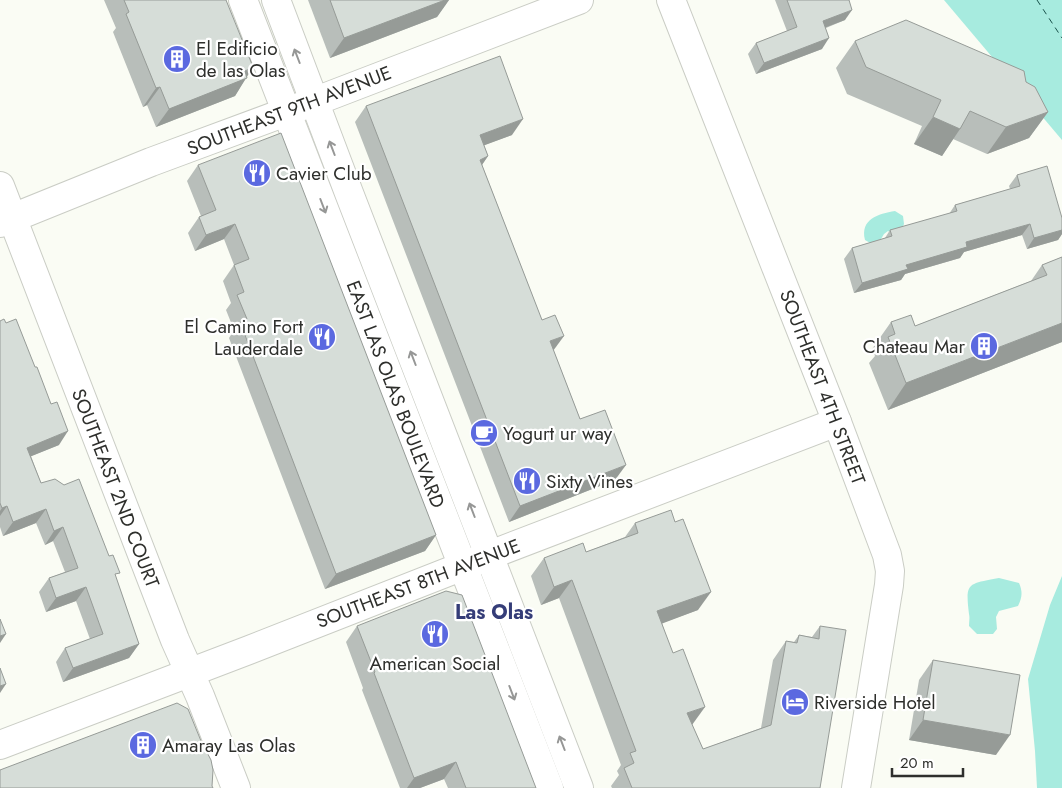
<svg xmlns="http://www.w3.org/2000/svg" width="1062" height="788" font-family="Jost,sans-serif">
<rect width="100%" height="100%" fill="#fafcf4"/>
<g fill="#a7ebdf">
<path d="M944,0H1062V140Z"/>
<path d="M895,211L903,216L904,224L901,231L891,233L888,231L884,234L878,244H872L865,240C860,219 878,214 895,211Z"/>
<path d="M1062,576V788H1037L1035,751L1028,679L1050,605Z"/>
<path d="M999,578L1019,583C1023,592 1022,598 1018,606L999,611L996,617L997,629L993,634H977L969,626C969,622 970,618 969,614C965,582 968,584 999,578Z"/>
</g>
<g fill="none" stroke-linecap="round" stroke-linejoin="round">
<path stroke="#19524b" stroke-width="1" stroke-dasharray="6 5" stroke-linecap="butt" d="M1037,0L1062,38"/>
<defs>
<g id="minor">
<path d="M671,0L837,422L887,555L890,571L889,585L856,788"/>
<path d="M0,186L175,640L200,696L236,788"/>
<path d="M0,223L151,162L329,96L579,0"/>
<path d="M490,555L837,422"/>
</g>
<path id="secondary" d="M0,745L249,650L486,557"/>
<g id="primary">
<path d="M243,0L549,788"/>
<path d="M276,0L349,193L579,788"/>
</g>
</defs>
<use href="#minor" stroke="#cacdc5" stroke-width="30"/>
<use href="#secondary" stroke="#cacdc5" stroke-width="30"/>
<use href="#primary" stroke="#cacdc5" stroke-width="30"/>
<use href="#minor" stroke="#fff" stroke-width="28"/>
<use href="#secondary" stroke="#fff" stroke-width="28"/>
<use href="#primary" stroke="#fff" stroke-width="28"/>
</g>
<g fill="#b8beba">
<path d="M104,0H226L247,76L235,96L156,127L147,105L143,107L113,32L116,28Z"/>
<path d="M308,0H449L437,17L330,58Z"/>
<path d="M775,0H849L845,20L826,28L822,49L756,74L748,54L756,43L787,31Z"/>
<path d="M855,41L1026,82L1048,112L1029,138L987,154L953,139L942,156L914,144L922,126L847,94L836,68Z"/>
<path d="M366,106L512,135L484,145L488,156L482,165L580,419L615,480L509,522L355,122Z"/>
<path d="M198,165L436,535L425,551L325,589L229,338L234,330L226,310L231,303L223,281L234,265L224,239L195,251L188,233L199,217L201,216L187,181Z"/>
<path d="M1017,175L1062,218V234L1058,240L1027,249L1022,235L964,252L960,258L905,274L901,280L854,293L844,259L852,248L885,238L890,230L949,214L955,205L1010,189L1009,186Z"/>
<path d="M1062,257V342L888,410L869,363L875,356L872,349L891,322L915,326L1031,281L1042,265Z"/>
<path d="M0,321L59,445L31,456L41,483L116,578L139,644L129,658L63,682L56,662L65,648L90,639L76,601L46,612L39,592L49,578L65,572L53,541L45,545L36,523L3,536L0,527Z"/>
<path d="M635,523L698,610L662,623L692,725L703,749L761,728L773,660L786,641L794,642L799,635L812,637L820,626V788H612L611,786L619,775L617,771L621,765L559,598L541,605L531,576L544,558L586,552L625,537Z"/>
<path d="M357,626L536,788H448L444,779L420,788H400L362,690L363,688L346,642Z"/>
<path d="M933,660L996,755L909,740L919,680Z"/>
</g>
<g fill="#969b97">
<path d="M445,0H449L437,17L330,58L344,38Z"/>
<path d="M852,10L845,20L816,31L823,21Z"/>
<path d="M829,38L822,49L756,74L764,63Z"/>
<path d="M253,67L235,96L156,127L169,109Z"/>
<path d="M160,87L147,105L143,107L156,88Z"/>
<path d="M1048,112L1029,138L987,154L1006,127Z"/>
<path d="M933,117L960,129L942,156L914,144Z"/>
<path d="M523,119L512,135L469,151L480,135Z"/>
<path d="M488,156L477,172L480,160Z"/>
<path d="M235,224L224,239L195,251L206,235Z"/>
<path d="M1030,224L1022,235L964,252L960,258L905,274L901,280L854,293L862,283L906,265L966,242Z"/>
<path d="M1062,230V234L1058,240L1027,249L1034,238Z"/>
<path d="M1062,323V342L888,410L906,383Z"/>
<path d="M564,336L553,351L550,341Z"/>
<path d="M68,431L59,445L17,462L27,448Z"/>
<path d="M626,465L615,480L509,522L520,506Z"/>
<path d="M7,506L0,516V511L2,508Z"/>
<path d="M46,509L36,523L3,536L13,522Z"/>
<path d="M63,527L53,541L45,545L54,531Z"/>
<path d="M436,535L425,551L325,589L336,574Z"/>
<path d="M572,580L559,598L541,605L554,587Z"/>
<path d="M86,587L76,601L46,612L56,598Z"/>
<path d="M711,592L698,610L645,630L657,611Z"/>
<path d="M6,634L0,643V636Z"/>
<path d="M139,644L129,658L63,682L73,668Z"/>
<path d="M6,684L0,693V686Z"/>
<path d="M705,707L692,725L687,713Z"/>
<path d="M923,720L1010,735L996,755L909,740Z"/>
<path d="M456,762L444,779L420,788H407L414,778Z"/>
</g>
<g fill="#d6ddd8" stroke="#969b97">
<path d="M124,0H226L253,67L245,71L247,78L169,109L160,87L156,88L126,14L129,12Z"/>
<path d="M330,0H445L344,38Z"/>
<path d="M787,0H849L852,10L823,21L829,38L764,63L756,43L797,27Z"/>
<path d="M906,20L1024,71L1026,82L1035,87L1048,112L1006,127L970,111L960,129L933,117L941,100L866,67L855,41Z"/>
<path d="M500,56L523,119L480,135L488,156L480,160L542,320L555,315L564,336L550,341L580,419L605,410L626,465L520,506L366,106Z"/>
<path d="M281,133L436,535L336,574L240,322L247,319L237,295L244,292L234,265L249,259L235,224L206,235L199,217L216,210L198,165Z"/>
<path d="M1047,166L1062,218V230L1034,238L1030,224L966,242L967,247L906,265L908,269L862,283L852,248L892,236L890,230L957,211L955,205L1020,186L1017,175Z"/>
<path d="M1062,257V323L906,383L888,337L895,334L891,322L911,315L915,326L1047,275L1042,265Z"/>
<path d="M4,319L6,323L16,319L35,367H37L51,404L57,402L68,431L27,448L41,483L55,479L64,485L79,479L109,556L113,555L120,573L115,574L139,644L73,668L65,648L103,634L86,587L56,598L49,578L78,568L63,527L54,531L46,509L13,522L7,506L2,508L0,503V321Z"/>
<path d="M671,510L675,522L683,519L711,592L657,611L673,653L683,649L705,707L687,713L703,749L771,725L786,641L797,643L799,635L819,639L820,626L846,630L820,788H632L624,768L634,763L630,753L636,751L572,580L554,587L544,558L583,543L586,552L638,533L635,523Z"/>
<path d="M446,591L462,595L536,788H466L456,762L414,778L374,673L375,672L357,626Z"/>
<path d="M0,619L6,634L0,636Z"/>
<path d="M933,660L1020,675L1010,735L923,720Z"/>
<path d="M0,668L6,684L0,686Z"/>
<path d="M177,703L188,709L201,741L211,760L213,770L212,786L213,788H0V770Z"/>
</g>
<defs><path id="oneway-shaft" d="M-6 0H5M1.5-3L5.5 0L1.5 3" fill="none" stroke-width="1.6" stroke-linecap="round" stroke-linejoin="round" transform="scale(1.25)"/></defs>
<g stroke="#969796">
<use href="#oneway-shaft" transform="translate(297 56) rotate(-111)"/>
<use href="#oneway-shaft" transform="translate(332 148) rotate(-111)"/>
<use href="#oneway-shaft" transform="translate(323 206) rotate(69)"/>
<use href="#oneway-shaft" transform="translate(413 358) rotate(-111)"/>
<use href="#oneway-shaft" transform="translate(472 510) rotate(-111)"/>
<use href="#oneway-shaft" transform="translate(512 693) rotate(69)"/>
<use href="#oneway-shaft" transform="translate(562 743) rotate(-111)"/>
</g>
<defs>
<symbol id="building-disc" viewBox="-11 -11 22 22"><circle r="9.5" fill="#5b69e0" stroke="#fff"/><path d="M-4-6H4V6H1V3H-1V6H-4ZM-2.5-4.3h1.7v1.8h-1.7ZM.8-4.3h1.7v1.8H.8ZM-2.5-1h1.7V.8h-1.7ZM.8-1h1.7V.8H.8Z" fill="#fff"/></symbol>
<symbol id="restaurant-disc" viewBox="-11 -11 22 22"><circle r="9.5" fill="#5b69e0" stroke="#fff"/><path d="M-5-6h1v4h1v-4h1v4h1v-4h1v5L-1.5 .5V6h-2V.5L-5-1ZM5-6V6H3V1.5H1.5Q1.5-4 5-6Z" fill="#fff"/></symbol>
<symbol id="cafe-disc" viewBox="-11 -11 22 22"><circle r="9.5" fill="#5b69e0" stroke="#fff"/><path d="M-5.5-4.5H6V0H3Q3 3.5 0 3.5H-2.5Q-5.5 3.5-5.5 0ZM3-3.2v2h1.7v-2ZM-6 4.5H4V6H-6Z" fill="#fff"/></symbol>
<symbol id="hotel-disc" viewBox="-11 -11 22 22"><circle r="9.5" fill="#5b69e0" stroke="#fff"/><path d="M-6-4.5h1.5V1H6V5H4.5V3h-9V5H-6ZM-4 0a1.8 1.8 0 1 1 3.6 0ZM.5 0V-2.5h3Q6-2.5 6 0Z" fill="#fff"/></symbol>
</defs>
<g fill-rule="evenodd">
<use href="#building-disc" x="161" y="43" width="32" height="32"/>
<use href="#restaurant-disc" x="241" y="157" width="32" height="32"/>
<use href="#restaurant-disc" x="306" y="321" width="32" height="32"/>
<use href="#building-disc" x="968" y="330" width="32" height="32"/>
<use href="#cafe-disc" x="468" y="417" width="32" height="32"/>
<use href="#restaurant-disc" x="511" y="465" width="32" height="32"/>
<use href="#restaurant-disc" x="419" y="618" width="32" height="32"/>
<use href="#hotel-disc" x="779" y="686" width="32" height="32"/>
<use href="#building-disc" x="127" y="729" width="32" height="32"/>
</g>
<g text-anchor="middle" stroke-width="4.5" stroke-linejoin="round" paint-order="stroke">
<g font-size="19" fill="#2e2f2c" stroke="#fff" text-anchor="start">
<text x="196" y="55">El Edificio<tspan x="196" dy="22">de las Olas</tspan></text>
<text x="276" y="180">Cavier Club</text>
<text x="303" y="333" text-anchor="end">El Camino Fort<tspan x="303" dy="22">Lauderdale</tspan></text>
<text x="965" y="353" text-anchor="end">Chateau Mar</text>
<text x="503" y="440">Yogurt ur way</text>
<text x="546" y="488">Sixty Vines</text>
<text x="435" y="670" text-anchor="middle">American Social</text>
<text x="814" y="709">Riverside Hotel</text>
<text x="162" y="752">Amaray Las Olas</text>
</g>
<g font-size="19" fill="#2e2f2c" stroke="#fff">
<text transform="translate(289 110) rotate(-21)" y="7">SOUTHEAST 9TH AVENUE</text>
<text transform="translate(823 387) rotate(69)" y="7">SOUTHEAST 4TH STREET</text>
<text transform="translate(396 394) rotate(69)" y="7">EAST LAS OLAS BOULEVARD</text>
<text transform="translate(116 488) rotate(69)" y="7">SOUTHEAST 2ND COURT</text>
<text transform="translate(418 583) rotate(-21)" y="7">SOUTHEAST 8TH AVENUE</text>
</g>
<g font-size="20" font-weight="bold" fill="#353d78" stroke="#fff">
<text x="494" y="619">Las Olas</text>
</g>
</g>
<path d="M892 768v8h71v-8" fill="none" stroke="#2e2f2c" stroke-width="2.5"/>
<text x="900" y="768" font-size="15" fill="#2e2f2c" stroke="#ffffff" stroke-width="4" paint-order="stroke">20 m</text>
</svg>
